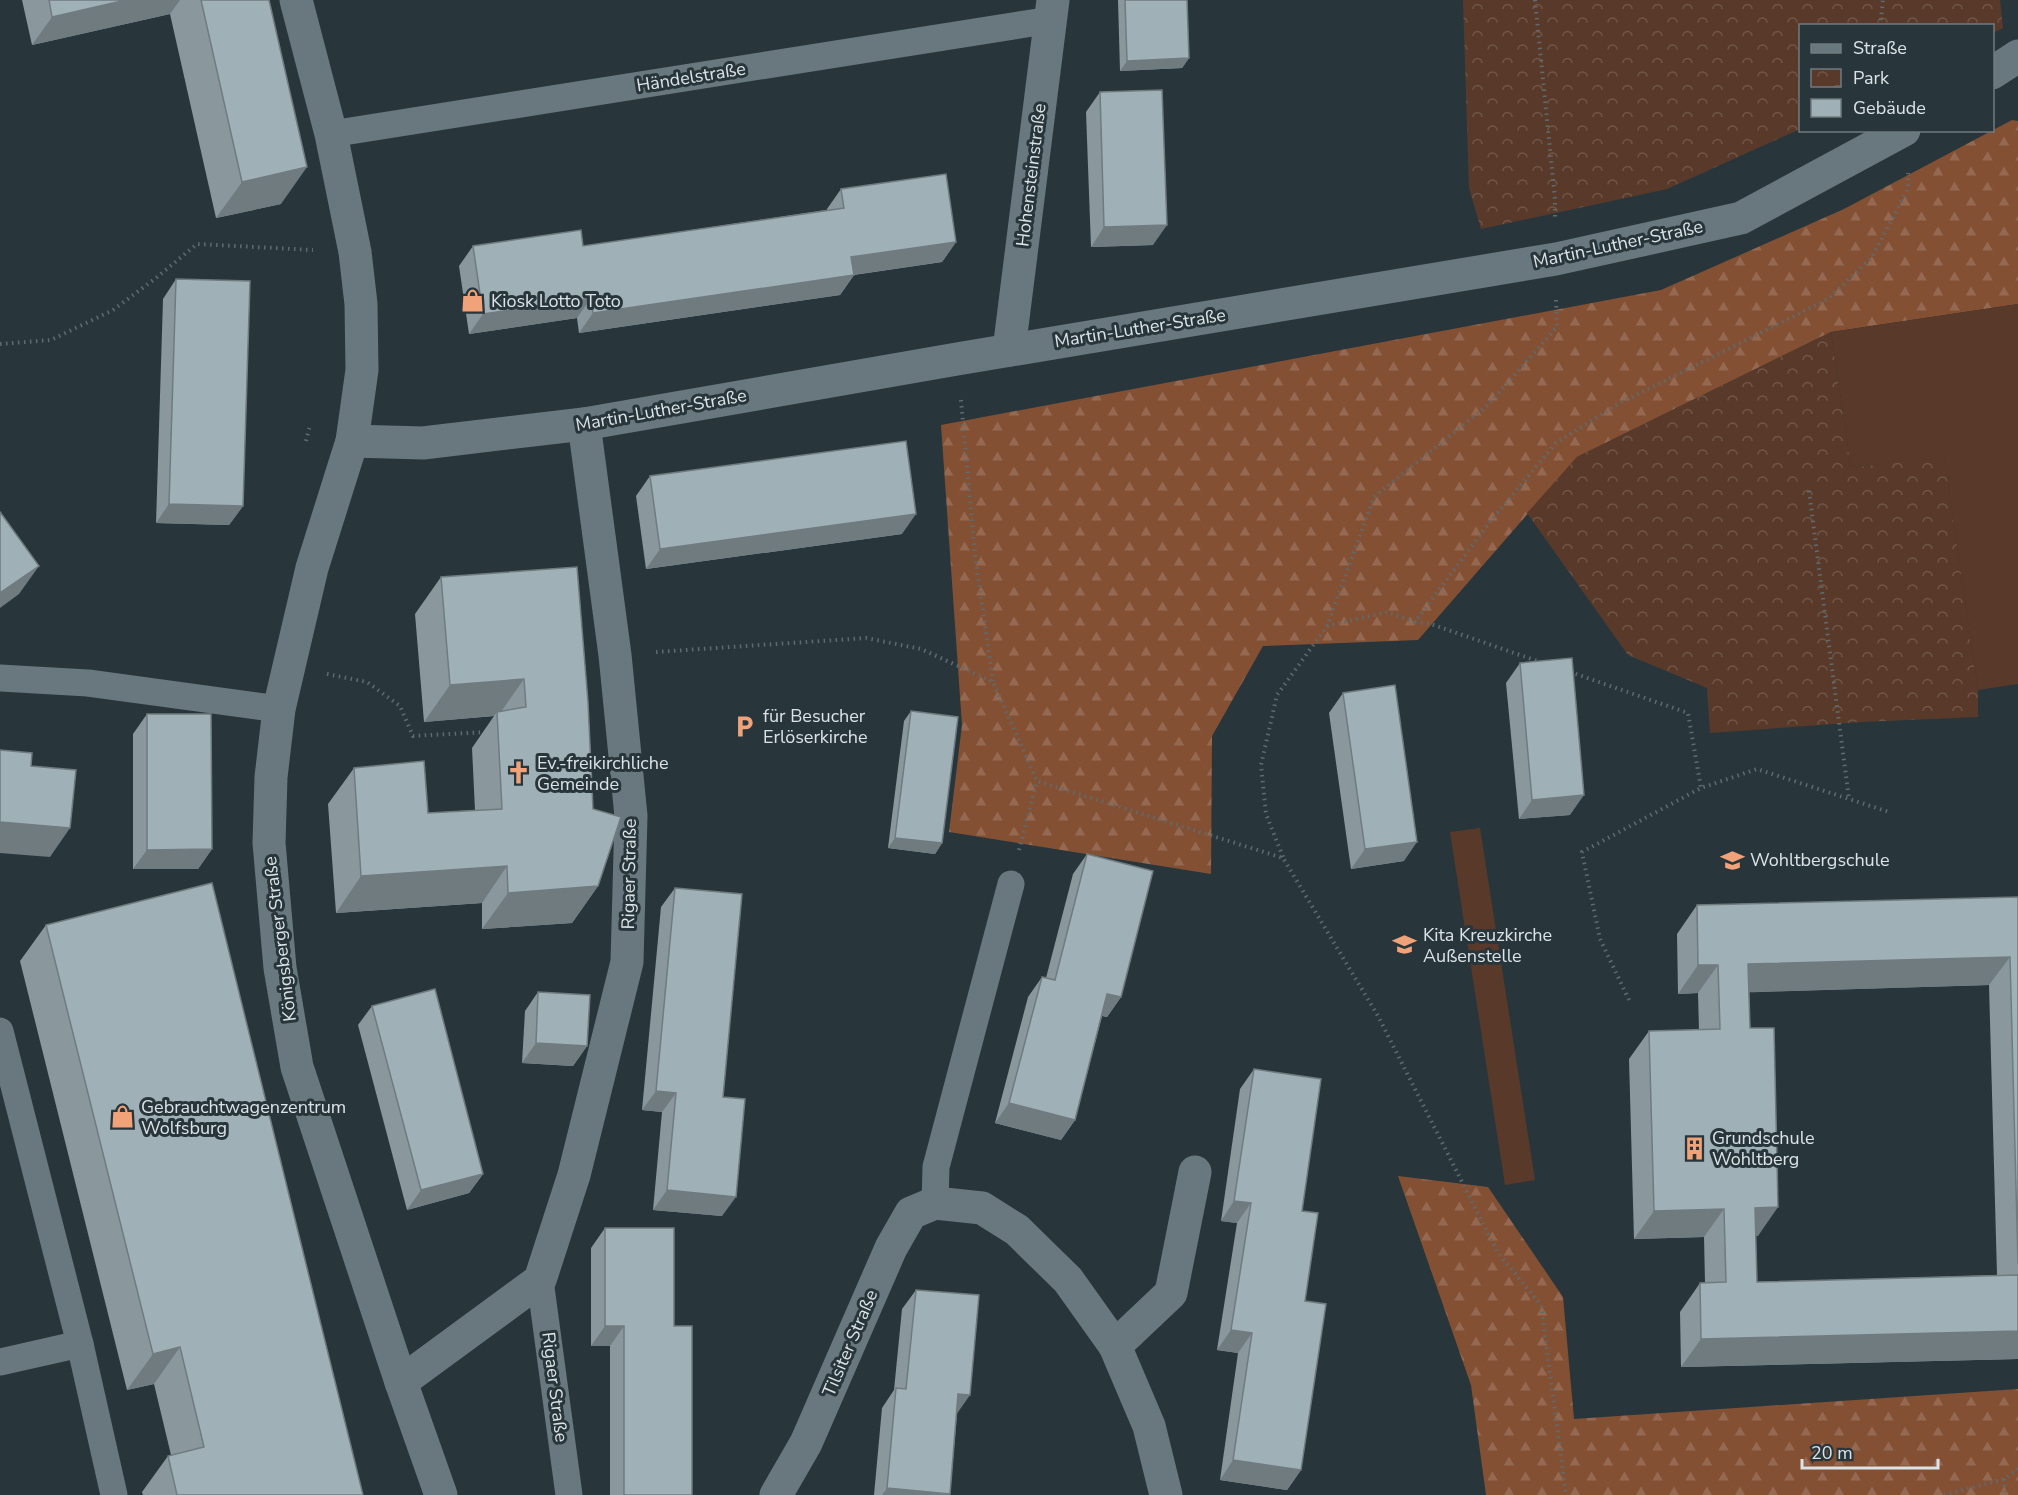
<svg xmlns="http://www.w3.org/2000/svg" width="2018" height="1495" font-family="'Nunito Sans',sans-serif">
<defs>
<pattern id="forest-firs" width="22" height="20" patternUnits="userSpaceOnUse" patternTransform="scale(1.5)"><rect width="22" height="20" fill="#845033"/><path d="M5 1l3.5 6h-7zM16 11l3.5 6h-7z" fill="#956951"/></pattern>
<pattern id="park-crowns" width="20" height="18" patternUnits="userSpaceOnUse" patternTransform="scale(1.5)"><rect width="20" height="18" fill="#593a2a"/><path d="M2 6a3 3 0 1 1 6 0M12 15a3 3 0 1 1 6 0" fill="none" stroke="#705649"/></pattern>
</defs>
<rect width="100%" height="100%" fill="#28363b"/>
<g fill="url(#forest-firs)">
<path d="M2012,120L2018,121V304L1831,332L1577,457L1418,640L1263,646L1212,736L1211,874L949,832L962,725L941,425L1661,290L1844,209Z"/>
<path d="M1398,1176L1488,1187L1563,1297L1574,1419L2018,1389V1495H1486L1471,1385Z"/>
</g>
<g fill="url(#park-crowns)">
<path d="M1463,0H2000L2003,28L1993,33L1992,26H1800V129L1667,189L1481,229L1469,188Z"/>
<path d="M1831,332L1851,468L1944,455L1978,690V717L1861,722L1710,733L1707,688L1628,655L1527,513L1577,457Z"/>
</g>
<g fill="#593a2a">
<path d="M2018,304V684L1978,690L1944,456L1851,468L1831,332Z"/>
<path d="M1480,828L1535,1180L1505,1185L1450,832Z"/>
</g>
<g fill="none" stroke-linecap="round" stroke-linejoin="round">
<g stroke="#5f6b6f" stroke-width="4" stroke-dasharray="1.5 4.5" stroke-linecap="butt">
<path d="M1535,0L1555,199V217"/>
<path d="M1882,26L1881,19L1883,0"/>
<path d="M0,344L51,340L113,310L156,278L197,244L313,250"/>
<path d="M961,400L975,555L993,681"/>
<path d="M306,441L310,425"/>
<path d="M1809,491L1849,799"/>
<path d="M1415,622L1431,624L1540,662"/>
<path d="M1327,626L1387,612L1415,622L1489,523L1556,443L1618,404L1828,299L1872,257L1908,189V173"/>
<path d="M656,652L866,638L921,649L993,682L1037,781L1283,858L1378,1016L1498,1253L1541,1305L1566,1495"/>
<path d="M1570,672L1688,713L1701,788"/>
<path d="M327,674L367,682L400,706L413,736L486,732"/>
<path d="M1019,850L1037,781"/>
<path d="M1283,857L1266,814L1261,765L1277,695L1327,626L1374,497L1488,405L1557,327L1556,300"/>
<path d="M1629,1000L1600,939L1582,852L1701,788L1757,769L1889,812"/>
<path d="M2004,1479L2005,1495"/>
<path d="M1944,1495L2004,1479L2018,1469"/>
</g>
<g stroke="#68787e" stroke-width="27">
<path d="M331,134L1051,20"/>
<path d="M0,678L88,683L279,709"/>
<path d="M0,1031L80,1344L0,1362"/>
<path d="M935,1203L936,1167L1011,884"/>
<path d="M540,1280L569,1495"/>
<path d="M80,1344L114,1495"/>
</g>
<g stroke="#68787e" stroke-width="33">
<path d="M296,0L331,134L355,252L361,304L362,370L352,441L312,568L279,709L271,777L269,843L280,968L297,1067L401,1382L441,1495"/>
<path d="M1992,73L2018,56"/>
<path d="M1009,350L1053,0"/>
<path d="M352,441L423,443L584,424L957,359L1556,259L1741,218L1904,130"/>
<path d="M1115,1346L1171,1293L1195,1172"/>
<path d="M401,1382L540,1280L574,1175L627,962L631,816L615,655L584,424"/>
<path d="M776,1495L806,1443L891,1248L911,1213L935,1203L982,1208L1017,1230L1068,1280L1115,1346L1149,1426L1166,1495"/>
</g>
</g>
<g fill="#8a979d" fill-rule="evenodd">
<path d="M22,0H269L281,204L216,218L170,14L32,45Z"/>
<path d="M1118,0H1187L1189,58L1182,68L1120,71Z"/>
<path d="M1100,92L1153,245L1091,247L1086,112Z"/>
<path d="M841,189L956,242L942,262L854,275L840,295L579,333L577,318L469,334L459,266L473,246H583L827,210V209Z"/>
<path d="M176,279L243,506L229,525L156,523L163,299Z"/>
<path d="M650,476L902,534L646,569L636,496Z"/>
<path d="M577,567L598,886L572,923L482,929V903L336,913L328,804L354,768L428,813L475,810L472,748L494,716L424,722L415,614L441,577Z"/>
<path d="M1520,663L1570,815L1519,819L1506,683Z"/>
<path d="M1343,693L1404,861L1351,869L1329,713Z"/>
<path d="M911,711L942,843L935,854L888,848L904,721Z"/>
<path d="M147,714L212,849L198,869H133V734Z"/>
<path d="M1087,854L1121,997L1107,1017L1102,1016L1075,1120L1061,1140L995,1123L1028,997L1042,977L1046,978L1073,874Z"/>
<path d="M675,888L723,1097L722,1216L653,1210L662,1112L642,1110L661,907Z"/>
<path d="M2018,897V1359L1681,1367L1680,1312L1700,1283H1705L1704,1237L1634,1239L1629,1059L1649,1031L1699,1030L1698,993L1678,994L1677,934L1697,905ZM1989,985L1997,1275L1757,1282L1755,1236H1758L1749,992Z"/>
<path d="M46,925L363,1495H143L142,1492L168,1456L171,1455L154,1384L127,1390L20,961Z"/>
<path d="M538,992L587,1046L573,1066L522,1063L525,1011Z"/>
<path d="M372,1006L483,1174L469,1193L407,1210L358,1025Z"/>
<path d="M1254,1069L1302,1211L1305,1301L1301,1470L1287,1490L1220,1480L1238,1353L1217,1350L1237,1223L1221,1221L1240,1089Z"/>
<path d="M605,1228L674,1326L692,1495H610V1346H591V1248Z"/>
<path d="M916,1290L957,1414L950,1494L949,1495H874L882,1408L894,1390L902,1309Z"/>
</g>
<g fill="#707b80">
<path d="M126,0H180L170,14L32,45L52,17Z"/>
<path d="M1189,58L1182,68L1120,71L1127,61Z"/>
<path d="M307,167L281,204L216,218L242,182Z"/>
<path d="M1167,225L1153,245L1091,247L1104,227Z"/>
<path d="M956,242L942,262L838,277L851,257Z"/>
<path d="M854,275L840,295L579,333L593,313Z"/>
<path d="M591,298L577,318L469,334L483,314Z"/>
<path d="M169,504L243,506L229,525L156,523Z"/>
<path d="M916,514L902,534L646,569L660,549Z"/>
<path d="M39,566L19,594L0,608V593Z"/>
<path d="M524,679L498,716L497,712L494,716L424,722L450,685Z"/>
<path d="M1584,795L1570,815L1519,819L1532,800Z"/>
<path d="M0,822L70,828L50,857L0,853Z"/>
<path d="M895,838L942,843L935,854L888,848Z"/>
<path d="M1417,842L1404,861L1351,869L1365,849Z"/>
<path d="M212,849L198,869H133L147,850Z"/>
<path d="M507,866L482,903L336,913L361,876Z"/>
<path d="M598,886L572,923L482,929L508,893Z"/>
<path d="M2010,957L1989,985L1728,993L1748,964Z"/>
<path d="M1698,965H1718L1698,993L1678,994Z"/>
<path d="M1107,994L1121,997L1107,1017L1094,1014Z"/>
<path d="M536,1043L587,1046L573,1066L522,1063Z"/>
<path d="M656,1091L676,1093L662,1112L642,1110Z"/>
<path d="M1009,1103L1075,1120L1061,1140L995,1123Z"/>
<path d="M483,1174L469,1193L407,1210L421,1190Z"/>
<path d="M667,1190L736,1197L722,1216L653,1210Z"/>
<path d="M1234,1201L1251,1203L1237,1223L1221,1221Z"/>
<path d="M1778,1207L1758,1236H1735L1755,1208Z"/>
<path d="M1724,1209L1704,1237L1634,1239L1654,1211Z"/>
<path d="M605,1326H624L610,1346H591Z"/>
<path d="M1231,1330L1252,1333L1238,1353L1217,1350Z"/>
<path d="M2018,1331V1359L1681,1367L1701,1339Z"/>
<path d="M180,1347L154,1384L127,1390L153,1354Z"/>
<path d="M958,1394L970,1395L956,1415Z"/>
<path d="M1233,1460L1301,1470L1287,1490L1220,1480Z"/>
<path d="M887,1488L950,1494L949,1495H882Z"/>
</g>
<g fill="#a0b0b7" stroke="#707b80" stroke-width="1.5">
<path d="M49,0H126L52,17Z"/>
<path d="M201,0H269L307,167L242,182Z"/>
<path d="M1125,0H1187L1189,58L1127,61Z"/>
<path d="M1162,90L1167,225L1104,227L1100,92Z"/>
<path d="M946,174L956,242L851,257L854,275L593,313L591,298L483,314L473,246L581,230L583,246L844,208L841,189Z"/>
<path d="M176,279L250,281L243,506L169,504Z"/>
<path d="M906,441L916,514L660,549L650,476Z"/>
<path d="M0,512L39,566L0,593Z"/>
<path d="M577,567L588,702L593,809L621,817L598,886L508,893L507,866L361,876L354,768L424,761L428,813L502,809L497,712L526,707L524,679L450,685L441,577Z"/>
<path d="M1572,658L1584,795L1532,800L1520,663Z"/>
<path d="M1395,685L1417,842L1365,849L1343,693Z"/>
<path d="M911,711L958,717L942,843L895,838Z"/>
<path d="M147,714H211L212,849L147,850Z"/>
<path d="M0,750L32,753L31,766L76,770L70,828L0,822Z"/>
<path d="M1087,854L1153,871L1121,997L1107,994L1075,1120L1009,1103L1042,977L1055,980Z"/>
<path d="M212,883L363,1495H177L168,1456L204,1447L180,1347L153,1354L46,925Z"/>
<path d="M675,888L742,894L723,1097L745,1099L736,1197L667,1190L676,1093L656,1091Z"/>
<path d="M2018,897V1264L2010,957L1748,964L1750,1028H1774L1778,1207L1755,1208L1757,1282L2018,1275V1331L1701,1339L1700,1283L1726,1282L1724,1209L1654,1211L1649,1031L1720,1029L1718,965H1698L1697,905Z"/>
<path d="M435,989L483,1174L421,1190L372,1006Z"/>
<path d="M538,992L590,995L587,1046L536,1043Z"/>
<path d="M1254,1069L1321,1079L1302,1211L1318,1213L1305,1301L1326,1304L1301,1470L1233,1460L1252,1333L1231,1330L1251,1203L1234,1201Z"/>
<path d="M605,1228H674V1326H692V1495H624V1326H605Z"/>
<path d="M916,1290L979,1295L970,1395L958,1394L950,1494L887,1488L896,1388L906,1389Z"/>
</g>
<defs>
<symbol id="shop-bare" viewBox="-9 -9 18 18"><path d="M-5-2.5h2.3a2.7 3.5 0 0 1 5.4 0H5L5.5 6h-11ZM-1.5-2.5h3a1.5 2.3 0 0 0-3 0Z" fill="#f0a279" stroke="#28363b" stroke-width="2.5" paint-order="stroke"/></symbol>
<symbol id="parking-bare" viewBox="-9 -9 18 18"><path d="M-3.5-5.5H1a3.5 3.5 0 0 1 0 7H-1V5.5H-3.5ZM-1-3.4V-.6H.8a1.4 1.4 0 0 0 0-2.8Z" fill="#f0a279" stroke="#28363b" stroke-width="2.5" paint-order="stroke"/></symbol>
<symbol id="church-bare" viewBox="-9 -9 18 18"><path d="M-1.2-6h2.4v3.5h3.3v2.4h-3.3V6h-2.4V-.1h-3.3v-2.4h3.3Z" fill="#f0a279" stroke="#28363b" stroke-width="2.5" paint-order="stroke"/></symbol>
<symbol id="school-bare" viewBox="-9 -9 18 18"><path d="M0-5L7-2L0 1L-7-2ZM-4 1L0 2.5L4 1V4Q0 6-4 4Z" fill="#f0a279" stroke="#28363b" stroke-width="2.5" paint-order="stroke"/></symbol>
<symbol id="building-bare" viewBox="-9 -9 18 18"><path d="M-4-6H4V6H1V3H-1V6H-4ZM-2.5-4.3h1.7v1.8h-1.7ZM.8-4.3h1.7v1.8H.8ZM-2.5-1h1.7V.8h-1.7ZM.8-1h1.7V.8H.8Z" fill="#f0a279" stroke="#28363b" stroke-width="2.5" paint-order="stroke"/></symbol>
</defs>
<g fill-rule="evenodd">
<use href="#shop-bare" x="456" y="284" width="33" height="33"/>
<use href="#parking-bare" x="728" y="710" width="33" height="33"/>
<use href="#church-bare" x="502" y="756" width="33" height="33"/>
<use href="#school-bare" x="1716" y="844" width="33" height="33"/>
<use href="#school-bare" x="1388" y="928" width="33" height="33"/>
<use href="#shop-bare" x="106" y="1100" width="33" height="33"/>
<use href="#building-bare" x="1678" y="1132" width="33" height="33"/>
</g>
<g text-anchor="middle" stroke-width="6" stroke-linejoin="round" paint-order="stroke">
<g font-size="18" fill="#dbe3e7" stroke="#28363b">
<text transform="translate(691 77) rotate(-9)" y="6">Händelstraße</text>
<text transform="translate(1031 175) rotate(-83)" y="6">Hohensteinstraße</text>
<text transform="translate(1618 244) rotate(-12)" y="6">Martin-Luther-Straße</text>
<text transform="translate(1140 328) rotate(-9)" y="6">Martin-Luther-Straße</text>
<text transform="translate(661 410) rotate(-10)" y="6">Martin-Luther-Straße</text>
<text transform="translate(629 874) rotate(-89)" y="6">Rigaer Straße</text>
<text transform="translate(280 939) rotate(-97)" y="6">Königsberger Straße</text>
<text transform="translate(850 1343) rotate(-67)" y="6">Tilsiter Straße</text>
<text transform="translate(555 1387) rotate(83)" y="6">Rigaer Straße</text>
</g>
<g font-size="18" fill="#dbe3e7" stroke="#28363b" text-anchor="start">
<text x="491" y="307">Kiosk Lotto Toto</text>
<text x="763" y="722">für Besucher<tspan x="763" dy="21">Erlöserkirche</tspan></text>
<text x="537" y="769">Ev.-freikirchliche<tspan x="537" dy="21">Gemeinde</tspan></text>
<text x="1750" y="866">Wohltbergschule</text>
<text x="1423" y="941">Kita Kreuzkirche<tspan x="1423" dy="21">Außenstelle</tspan></text>
<text x="141" y="1113">Gebrauchtwagenzentrum<tspan x="141" dy="21">Wolfsburg</tspan></text>
<text x="1712" y="1144">Grundschule<tspan x="1712" dy="21">Wohltberg</tspan></text>
</g>
</g>
<rect x="1799" y="24" width="195" height="108" fill="#28363b" stroke="#707b80" stroke-width="1.5"/>
<rect x="1811" y="44" width="30" height="9" fill="#68787e" stroke="#707b80" stroke-width="1.5"/>
<text x="1853" y="54" font-size="18" fill="#dbe3e7">Straße</text>
<rect x="1811" y="69" width="30" height="18" fill="url(#park-crowns)" stroke="#707b80" stroke-width="1.5"/>
<text x="1853" y="84" font-size="18" fill="#dbe3e7">Park</text>
<rect x="1811" y="99" width="30" height="18" fill="#a0b0b7" stroke="#707b80" stroke-width="1.5"/>
<text x="1853" y="114" font-size="18" fill="#dbe3e7">Gebäude</text>
<path d="M1802 1459v9h136v-9" fill="none" stroke="#dbe3e7" stroke-width="3"/>
<text x="1811" y="1459" font-size="18" fill="#dbe3e7" stroke="#28363b" stroke-width="4.5" paint-order="stroke">20 m</text>
</svg>
